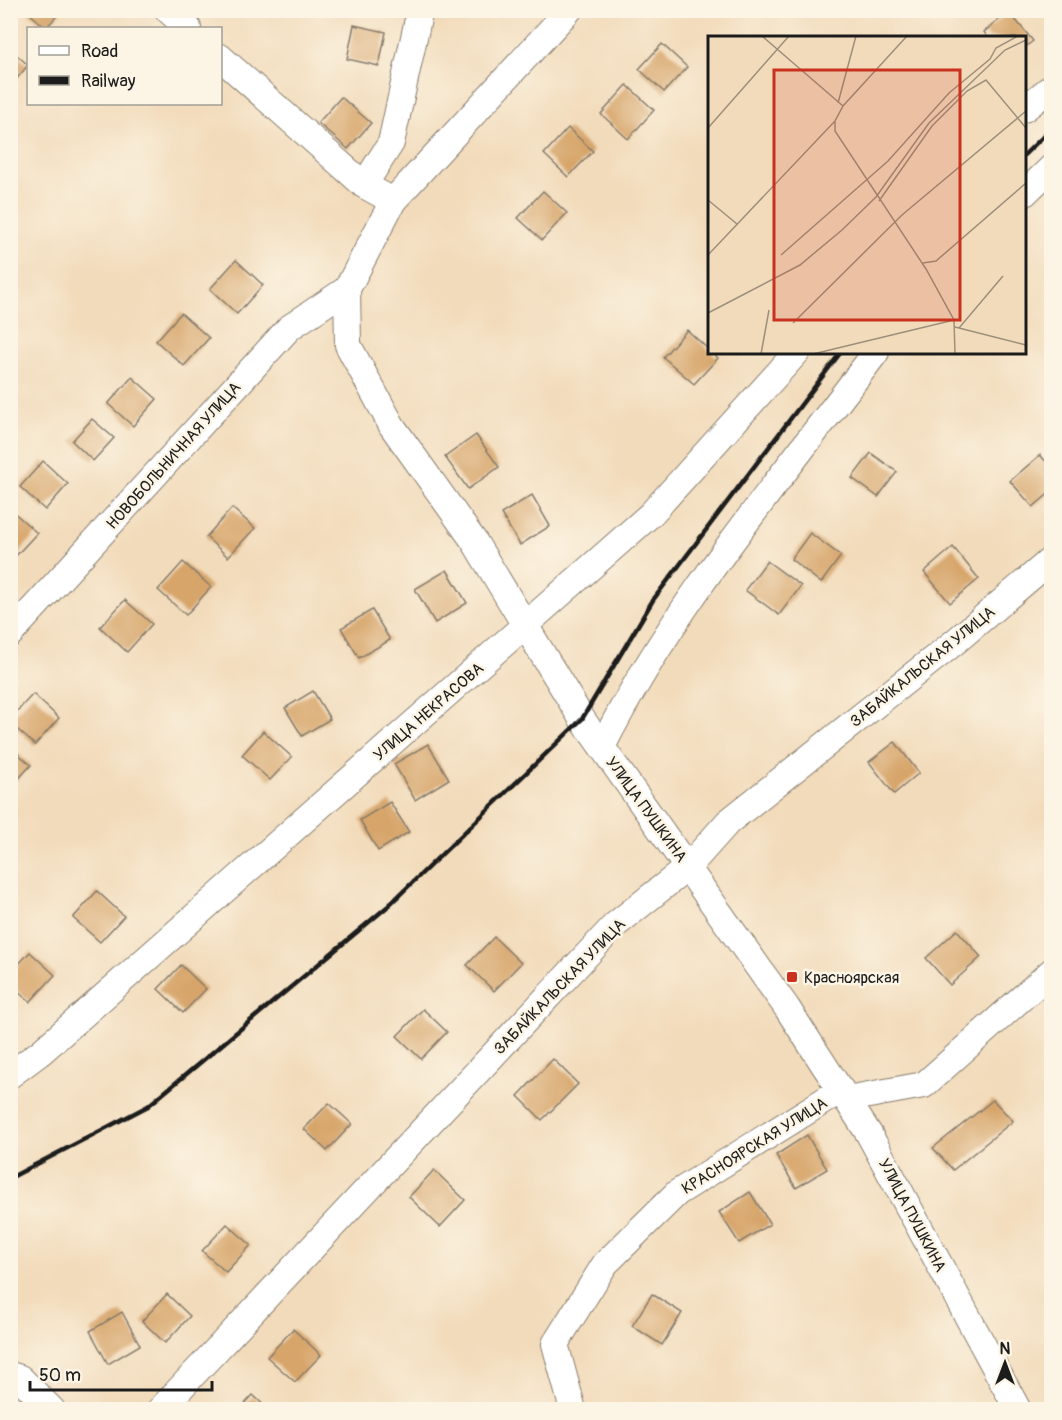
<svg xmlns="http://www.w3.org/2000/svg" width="1062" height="1420" font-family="Pangolin,sans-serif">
<rect width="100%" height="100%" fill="#fcf5e5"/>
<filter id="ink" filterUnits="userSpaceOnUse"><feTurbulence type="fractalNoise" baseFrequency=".0167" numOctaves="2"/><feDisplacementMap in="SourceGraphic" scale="12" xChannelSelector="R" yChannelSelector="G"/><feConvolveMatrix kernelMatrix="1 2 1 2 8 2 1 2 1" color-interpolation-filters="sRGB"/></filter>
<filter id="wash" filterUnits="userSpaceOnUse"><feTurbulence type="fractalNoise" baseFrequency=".008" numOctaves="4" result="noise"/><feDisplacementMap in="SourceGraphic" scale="24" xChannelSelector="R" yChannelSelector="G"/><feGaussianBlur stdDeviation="1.35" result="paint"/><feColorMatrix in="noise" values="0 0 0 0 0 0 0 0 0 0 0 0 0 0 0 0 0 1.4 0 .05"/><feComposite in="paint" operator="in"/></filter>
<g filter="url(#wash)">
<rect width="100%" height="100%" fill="#f2dbbb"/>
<g id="blocks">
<g fill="#d7a56b">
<path d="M26,10H62L46,28Z"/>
<path d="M1009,12L1033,41L1024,48V38H988L984,32Z"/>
<path d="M354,25L386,32L379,66L347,59Z"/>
<path d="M662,44L687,67L664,92L639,69Z"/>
<path d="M10,49L28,65L10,87Z"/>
<path d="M627,85L654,110L628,139L601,114Z"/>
<path d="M341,97L371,123L348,149L318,123Z"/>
<path d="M568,128L593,151L568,177L544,154Z"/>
<path d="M543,191L567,213L542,240L518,218Z"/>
<path d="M236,260L263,285L237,314L210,289Z"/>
<path d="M181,313L209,338L184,366L156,341Z"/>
<path d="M687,330L718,358L694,384L663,357Z"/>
<path d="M132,377L157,399L133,426L108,404Z"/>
<path d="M92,419L114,438L93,461L72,441Z"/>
<path d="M476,435L499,467L468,489L445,457Z"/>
<path d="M871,453L897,472L878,497L852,478Z"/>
<path d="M1040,455L1052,468V491L1033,507L1010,481Z"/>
<path d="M43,461L68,484L45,510L20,487Z"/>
<path d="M532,495L550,526L520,545L501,514Z"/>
<path d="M232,508L255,528L228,557L206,537Z"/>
<path d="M10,509L37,533L10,562Z"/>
<path d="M810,533L841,556L821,583L791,559Z"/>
<path d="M953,547L979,579L950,603L924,572Z"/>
<path d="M767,561L801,586L779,615L745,590Z"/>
<path d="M183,562L211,587L186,615L158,590Z"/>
<path d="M447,570L467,603L435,623L415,589Z"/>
<path d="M125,600L152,624L127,652L100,627Z"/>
<path d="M372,610L390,640L359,658L341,628Z"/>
<path d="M313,691L330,719L302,736L285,708Z"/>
<path d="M33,694L59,718L35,745L10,723V719Z"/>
<path d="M263,731L292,757L270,780L242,755Z"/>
<path d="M895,742L919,773L894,794L869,762Z"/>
<path d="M428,744L449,779L415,800L394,764Z"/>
<path d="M10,747L31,765L10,788Z"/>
<path d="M390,802L409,832L378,851L360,820Z"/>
<path d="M97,891L124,916L100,942L73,918Z"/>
<path d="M957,930L981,957L950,985L926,958Z"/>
<path d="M494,937L521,963L494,991L467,965Z"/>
<path d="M30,952L55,975L30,1002L10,985V973Z"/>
<path d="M181,965L206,989L183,1013L158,989Z"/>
<path d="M423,1009L447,1032L421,1059L397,1036Z"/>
<path d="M553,1059L578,1084L542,1120L518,1096Z"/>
<path d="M993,1100L1013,1121L953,1170L933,1148Z"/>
<path d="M329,1103L352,1124L327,1151L304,1129Z"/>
<path d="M807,1135L827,1169L796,1188L776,1155Z"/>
<path d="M434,1170L465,1200L440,1227L409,1197Z"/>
<path d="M750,1192L770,1224L739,1243L719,1212Z"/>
<path d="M227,1224L251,1245L226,1272L202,1251Z"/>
<path d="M167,1294L190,1316L165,1343L142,1321Z"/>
<path d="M652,1294L682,1313L662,1345L632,1326Z"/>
<path d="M122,1312L140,1345L108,1364L90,1331Z"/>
<path d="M293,1329L321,1355L295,1382L267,1357Z"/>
<path d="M253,1395L269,1410H239Z"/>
</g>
</g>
</g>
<g filter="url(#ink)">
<use href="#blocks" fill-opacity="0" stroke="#877c6c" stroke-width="1.5"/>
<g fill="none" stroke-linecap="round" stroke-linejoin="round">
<defs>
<g id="minor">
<path d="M168,10L188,28"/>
<path d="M569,10L393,201L347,289L348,345L392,426L474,541L582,719L787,1008L869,1134L1018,1410"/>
<path d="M220,57L364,185L393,201"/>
<path d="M1024,109L1052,87"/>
<path d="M364,185L391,143L420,10"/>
<path d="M1024,194L1052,167"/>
<path d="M10,634L289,328L347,289"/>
<path d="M602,747C673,605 781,479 876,352"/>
<path d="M10,1075L41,1052L651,514L797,352"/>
<path d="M847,1099L924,1085L1052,971"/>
<path d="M10,1375L20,1378L52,1410"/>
<path d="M160,1410L615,925L688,867L728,822L956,641L1052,559"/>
<path d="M573,1410L555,1344L605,1264L677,1193L841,1090"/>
</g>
</defs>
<use href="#minor" stroke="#877c6c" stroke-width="28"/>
<use href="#minor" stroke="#fff" stroke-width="26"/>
<g stroke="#1c1c1c" stroke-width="4.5">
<path d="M1024,155L1052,128"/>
<path d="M10,1178L148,1106L387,907L582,719L653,600L841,352"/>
</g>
</g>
</g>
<rect fill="#c8321e" stroke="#fcf5e5" stroke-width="2" x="786" y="971" width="12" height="12" rx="3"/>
<g text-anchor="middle" stroke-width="5" stroke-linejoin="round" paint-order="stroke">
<g font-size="16" fill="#1c1c1c" stroke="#fcf5e5">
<text transform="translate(173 455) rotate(-48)" y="6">НОВОБОЛЬНИЧНАЯ УЛИЦА</text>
<text transform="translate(922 666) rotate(-39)" y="6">ЗАБАЙКАЛЬСКАЯ УЛИЦА</text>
<text transform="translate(428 711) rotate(-41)" y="6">УЛИЦА НЕКРАСОВА</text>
<text transform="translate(647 809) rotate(54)" y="6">УЛИЦА ПУШКИНА</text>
<text transform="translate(559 986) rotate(-46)" y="6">ЗАБАЙКАЛЬСКАЯ УЛИЦА</text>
<text transform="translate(754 1145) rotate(-32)" y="6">КРАСНОЯРСКАЯ УЛИЦА</text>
<text transform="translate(913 1215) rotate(62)" y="6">УЛИЦА ПУШКИНА</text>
</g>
<g font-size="16" fill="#1c1c1c" stroke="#fcf5e5" text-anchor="start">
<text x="804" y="983">Красноярская</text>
</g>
</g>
<g transform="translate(708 36)">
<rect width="318" height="318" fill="#f2dbbb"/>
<path fill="none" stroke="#9c8f7b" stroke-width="1.5" d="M54,0L135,70M199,0L135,70L127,85V95L218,233L246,284L247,318M130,67L148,0M0,92L81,0M0,164L29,188M171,165L224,90L259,55L278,44L318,92M0,219L127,85M73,219L180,125L241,57L282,23L288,12L310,0M215,227L228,225L318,147M0,277L92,229L134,194L168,161L221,87L297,14L318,4M85,287L194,179L318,75M247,291L318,309M251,292L295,240M53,318L61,274M105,318L246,284"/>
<path fill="#c8321e" fill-opacity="0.15" stroke="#c8321e" stroke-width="3" d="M66,34H252V284H66Z"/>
<rect width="318" height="318" fill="none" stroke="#1c1c1c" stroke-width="3"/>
</g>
<rect width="1062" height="1420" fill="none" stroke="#fcf5e5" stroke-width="36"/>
<rect x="27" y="27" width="195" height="78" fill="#fcf5e5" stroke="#a29e95" stroke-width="1.5"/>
<rect x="39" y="46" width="30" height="9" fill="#ffffff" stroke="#a29e95" stroke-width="1.5"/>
<text x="81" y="57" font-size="18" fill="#1c1c1c">Road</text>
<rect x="39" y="76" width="30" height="9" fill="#1c1c1c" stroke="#a29e95" stroke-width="1.5"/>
<text x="81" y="87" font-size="18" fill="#1c1c1c">Railway</text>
<g transform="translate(1005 1363)" stroke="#fcf5e5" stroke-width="4.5" paint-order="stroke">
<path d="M0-4.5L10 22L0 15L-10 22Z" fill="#1c1c1c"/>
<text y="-9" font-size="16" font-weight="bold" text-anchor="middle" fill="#1c1c1c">N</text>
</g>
<path d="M30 1381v9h182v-9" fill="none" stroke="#1c1c1c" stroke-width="3"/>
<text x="39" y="1381" font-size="18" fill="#1c1c1c" stroke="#fcf5e5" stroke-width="4.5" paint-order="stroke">50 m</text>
</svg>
